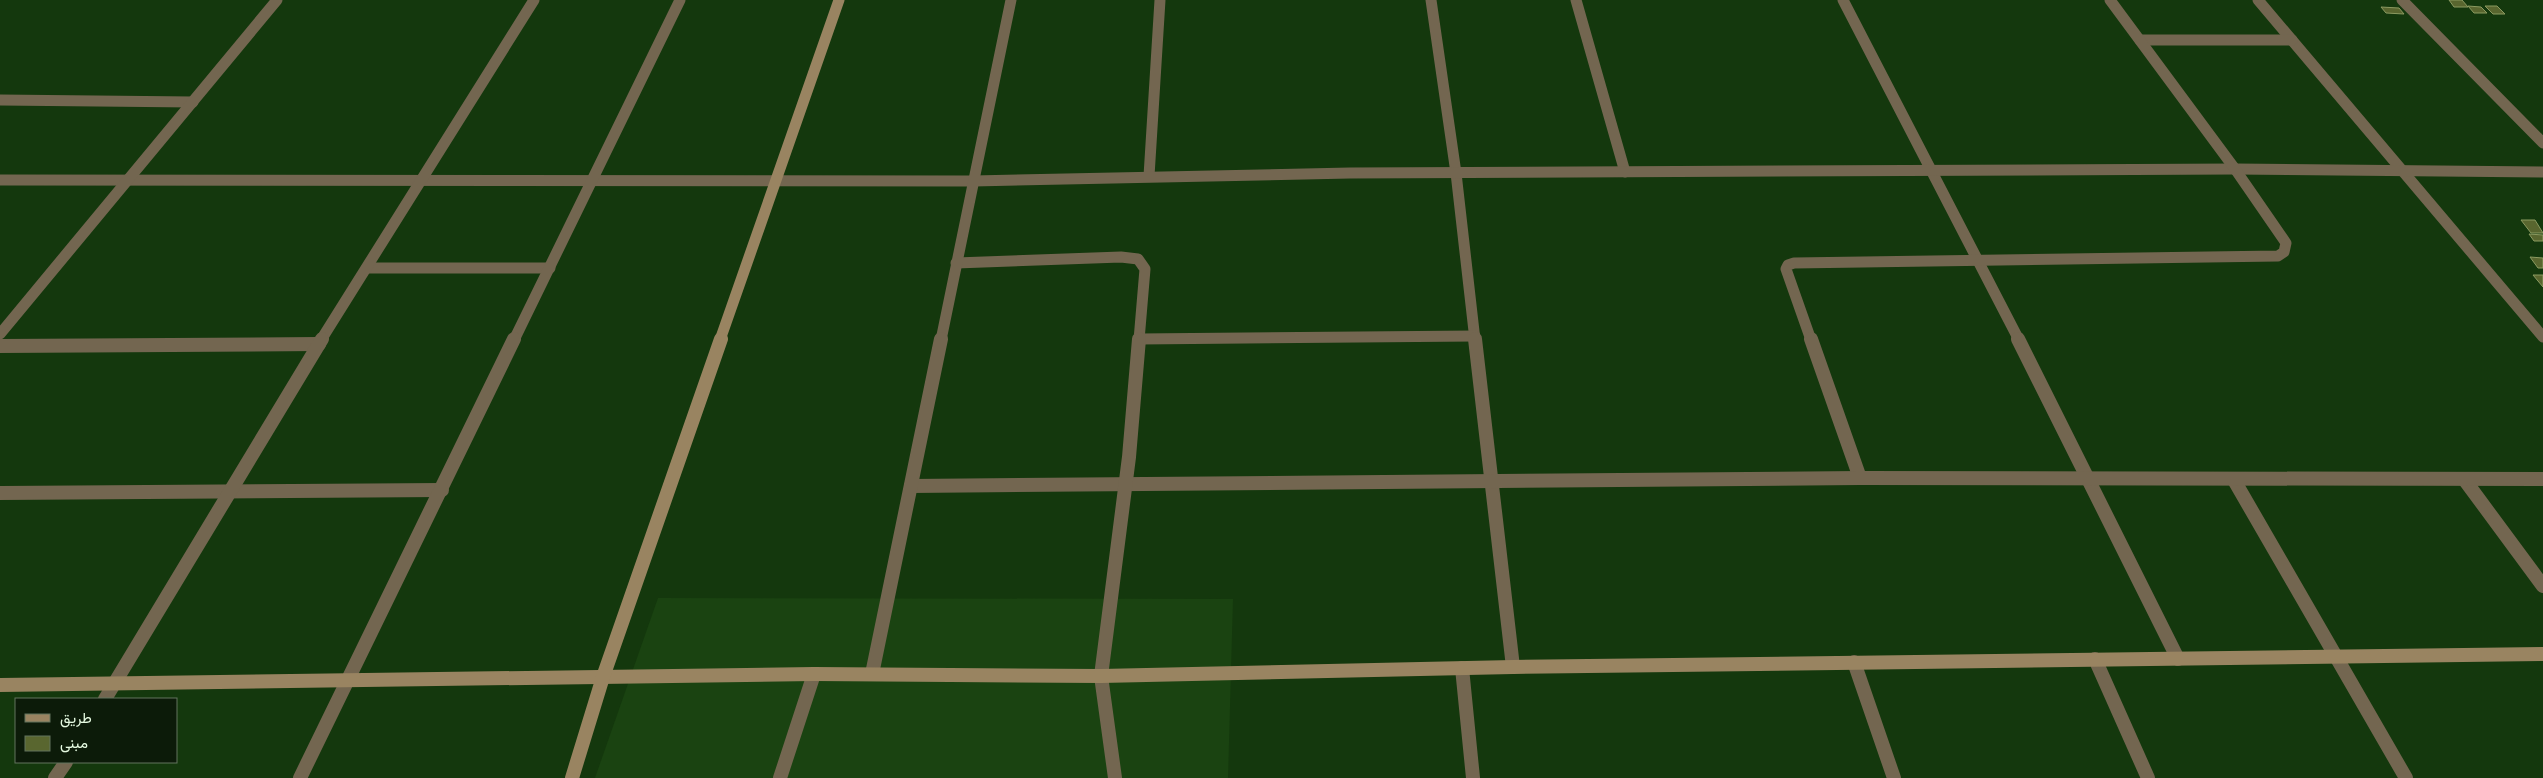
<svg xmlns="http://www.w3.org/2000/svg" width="2543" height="778" font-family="'Noto Serif',Vazirmatn,serif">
<rect width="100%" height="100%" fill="#14380d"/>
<path fill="#1a4311" d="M658,598L1233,599L1228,778H595Z"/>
<g fill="#59662f" stroke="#8b9a61">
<path d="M2449,0H2462L2468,7H2454Z"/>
<path d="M2468,6L2481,7L2487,13H2474Z"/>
<path d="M2485,6H2497L2505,14H2493Z"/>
<path d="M2381,7L2399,8L2404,14L2386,13Z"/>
<path d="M2521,220H2535L2543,233H2531Z"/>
<path d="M2529,234L2543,235V241H2534Z"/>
<path d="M2530,257L2543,258V268H2538Z"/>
<path d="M2533,275H2543V287Z"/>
</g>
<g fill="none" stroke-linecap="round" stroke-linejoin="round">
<g stroke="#736650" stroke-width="11">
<path d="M1431,0L1456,173L1475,340"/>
<path d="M1576,0L1625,172"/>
<path d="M1843,0L2019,340"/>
<path d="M2258,0L2543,337"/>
<path d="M2402,0L2543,143"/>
<path d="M2140,40H2292"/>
<path d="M0,100L193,102"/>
<path d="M1149,176L1160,0"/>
<path d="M0,180L973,181L1350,173L2235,169L2543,172"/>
<path d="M956,263L1121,257L1138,259L1145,269L1139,340"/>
<path d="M367,268H550"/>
<path d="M0,334L277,0"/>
<path d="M1139,339L1475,336"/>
<path d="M321,340L534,0"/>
<path d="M514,340L680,0"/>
<path d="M941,340L1011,0"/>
<path d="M1811,340L1786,269L1788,265L1794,263L2278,256L2284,252L2286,243L2235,169L2110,0"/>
</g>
<g stroke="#736650" stroke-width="14">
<path d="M1475,339L1513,667"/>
<path d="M1811,339L1860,478"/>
<path d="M2018,339L2178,659"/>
<path d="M0,346L319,344"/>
<path d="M2464,479L2543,586"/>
<path d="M2234,480L2406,778"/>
<path d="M911,486L1860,478L2543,479"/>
<path d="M0,493L442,490"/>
<path d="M2095,659L2148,778"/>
<path d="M1854,662L1894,778"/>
<path d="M1462,668L1473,778"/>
<path d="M872,674L941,339"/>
<path d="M105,699L322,339"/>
<path d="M55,778L66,762"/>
<path d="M300,778L514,339"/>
<path d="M780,778L814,674"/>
<path d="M1115,778L1101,676L1129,457L1139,339"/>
</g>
<path stroke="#998461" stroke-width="11" d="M720,340L839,0"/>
<g stroke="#998461" stroke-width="14">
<path d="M0,685L814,674L1101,676L1513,667L2543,654"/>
<path d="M572,778L603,677L721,339"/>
</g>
</g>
<rect x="15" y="698" width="162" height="65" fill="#0c1b09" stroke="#63745f"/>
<rect x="25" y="714" width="25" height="8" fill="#998461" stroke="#63745f"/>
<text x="60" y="723" font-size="15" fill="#e5fae1">طريق</text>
<rect x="25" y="736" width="25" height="15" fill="#59662f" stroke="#63745f"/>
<text x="60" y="748" font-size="15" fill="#e5fae1">مبنى</text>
</svg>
